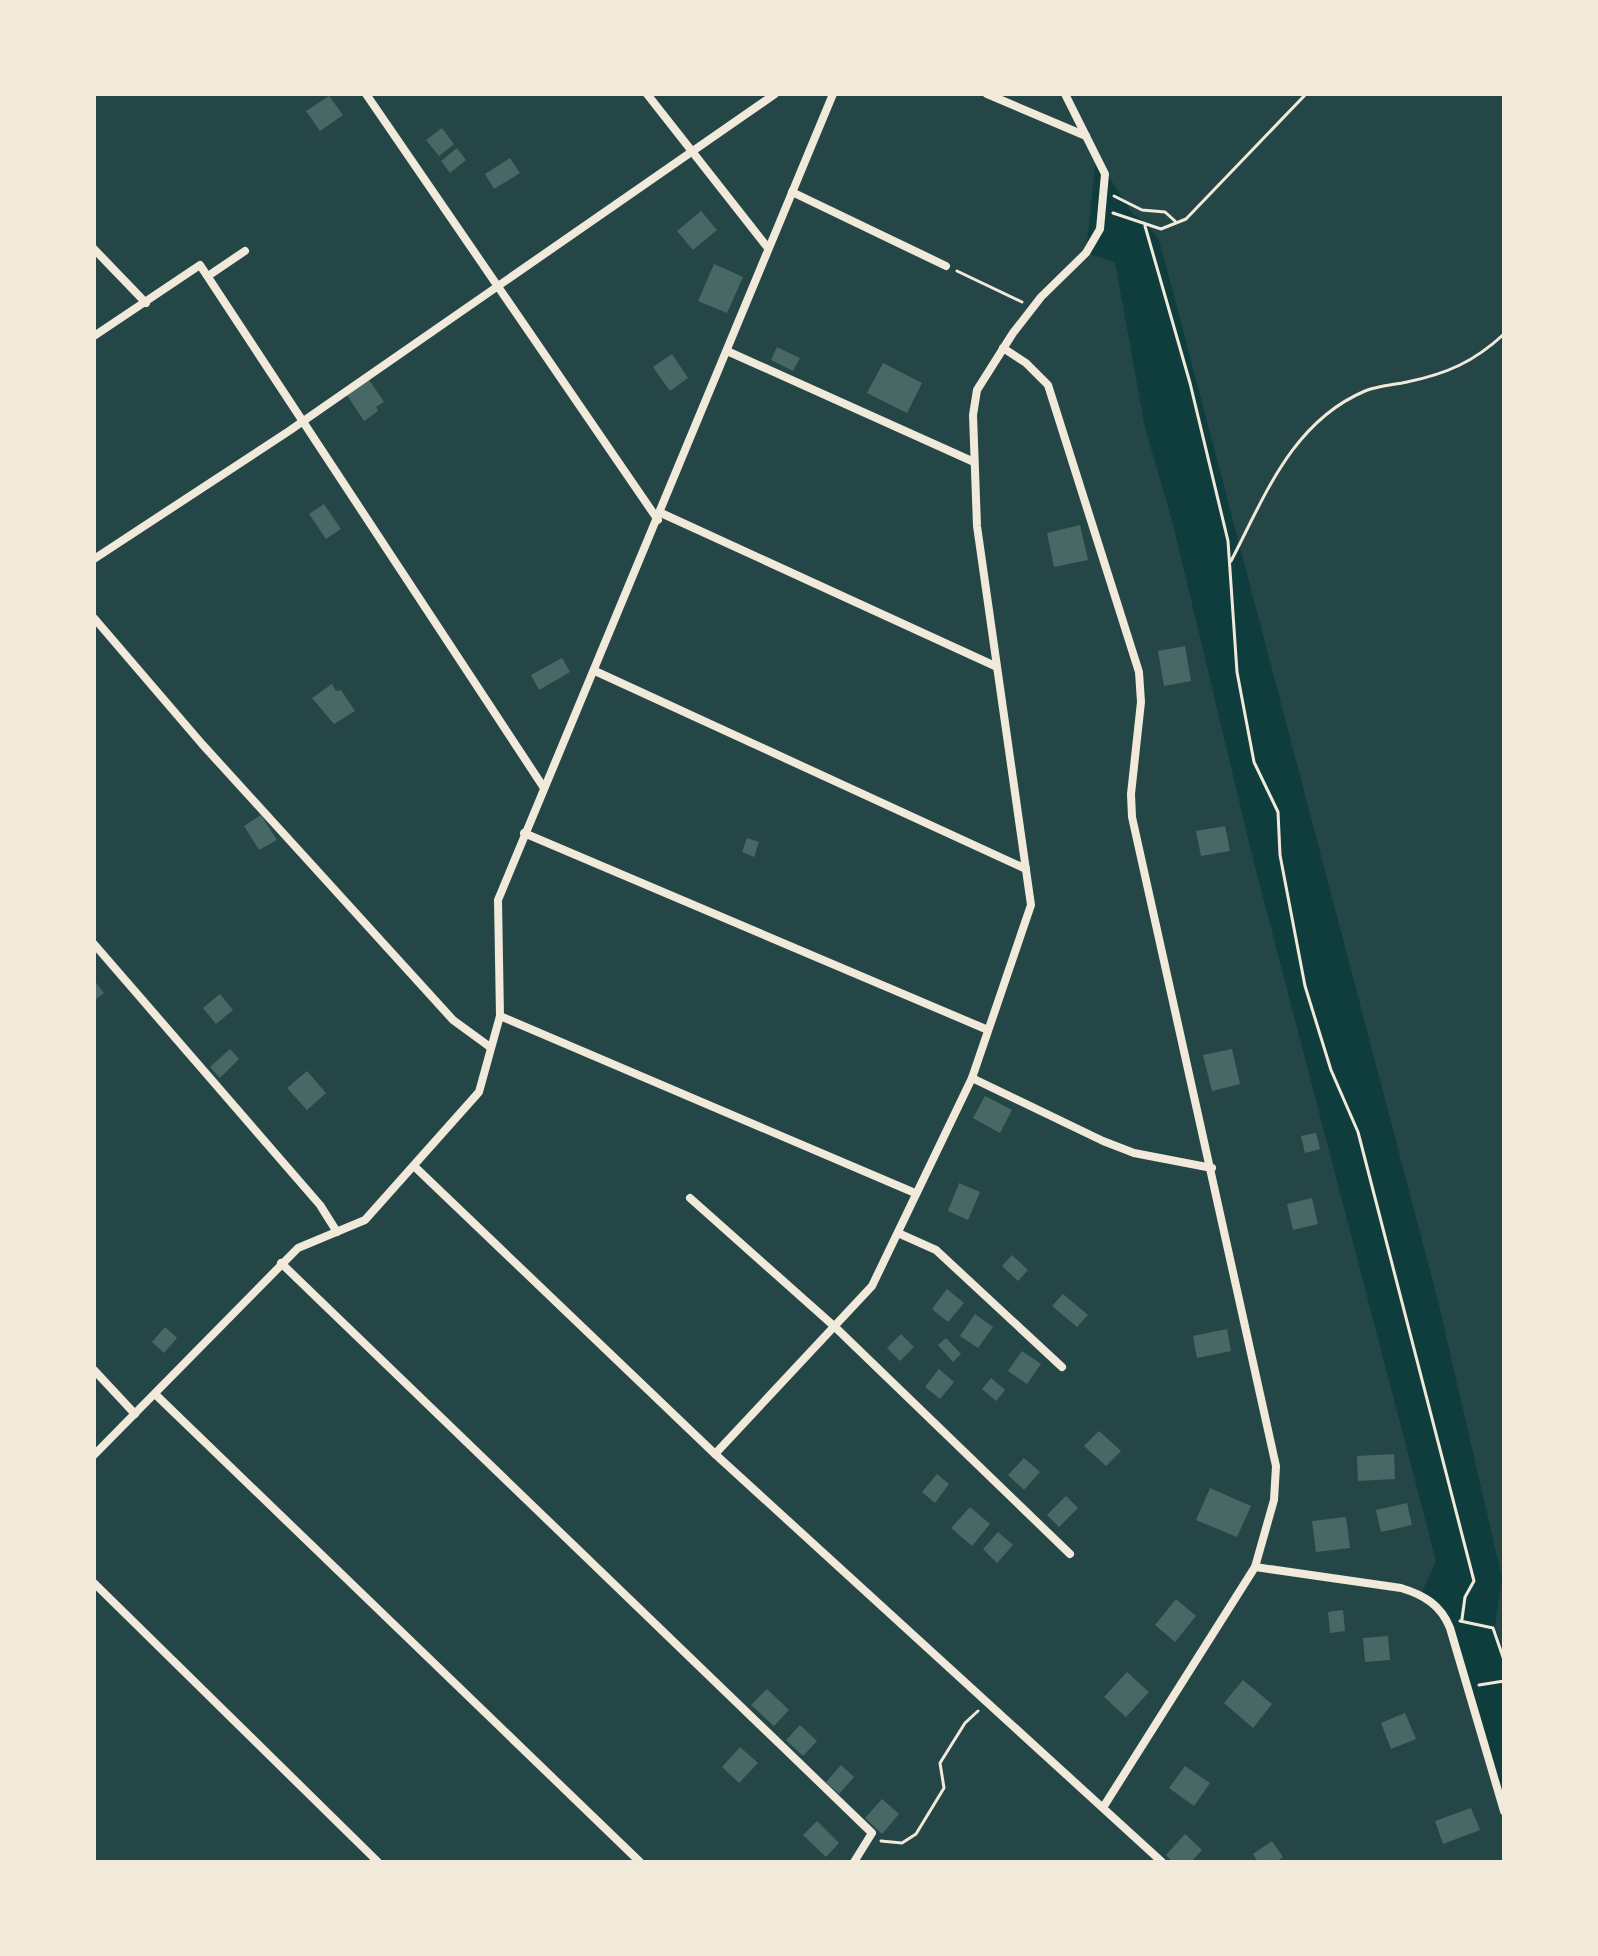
<svg xmlns="http://www.w3.org/2000/svg" width="1598" height="1956" font-family="'Alegreya Sans',sans-serif">
<rect width="100%" height="100%" fill="#0f3d3e"/>
<path fill="#244646" d="M94,94H1504V1653L1495,1625L1502,1578L1438,1301L1174,296L1159,240L1146,223L1133,214L1096,157L1086,253L1115,262L1145,428L1172,520L1252,855L1436,1561L1421,1594L1445,1615L1504,1810V1862H94Z"/>
<g fill="#486865">
<path d="M329,96L343,115L320,131L306,111Z"/>
<path d="M442,128L454,144L439,156L426,140Z"/>
<path d="M457,148L466,160L450,173L441,161Z"/>
<path d="M510,158L520,173L494,189L485,174Z"/>
<path d="M701,211L717,230L693,250L677,231Z"/>
<path d="M714,264L743,277L727,313L698,301Z"/>
<path d="M777,347L800,358L793,371L771,360Z"/>
<path d="M672,354L688,378L670,391L653,367Z"/>
<path d="M883,363L922,383L907,413L867,393Z"/>
<path d="M369,380L384,402L376,407L378,411L364,421L347,395Z"/>
<path d="M324,504L341,529L326,539L309,514Z"/>
<path d="M1080,525L1088,560L1054,567L1047,533Z"/>
<path d="M1185,646L1191,681L1164,686L1158,651Z"/>
<path d="M562,658L570,672L539,690L531,675Z"/>
<path d="M332,684L336,691L341,690L355,711L334,724L312,698Z"/>
<path d="M261,815L277,840L259,850L244,826Z"/>
<path d="M1225,826L1230,851L1201,856L1196,831Z"/>
<path d="M747,838L759,842L754,857L742,852Z"/>
<path d="M94,980L104,993L94,1001Z"/>
<path d="M220,994L233,1010L216,1024L203,1008Z"/>
<path d="M230,1049L239,1059L220,1078L210,1067Z"/>
<path d="M1232,1049L1240,1084L1212,1091L1203,1055Z"/>
<path d="M307,1071L326,1093L307,1110L287,1088Z"/>
<path d="M985,1096L1012,1110L1000,1133L973,1118Z"/>
<path d="M1316,1133L1320,1149L1305,1153L1301,1136Z"/>
<path d="M959,1183L980,1192L968,1220L948,1211Z"/>
<path d="M1312,1198L1318,1224L1293,1230L1287,1204Z"/>
<path d="M1012,1255L1028,1270L1018,1281L1002,1266Z"/>
<path d="M947,1289L964,1303L948,1322L932,1309Z"/>
<path d="M1063,1294L1088,1315L1077,1327L1052,1306Z"/>
<path d="M975,1314L993,1327L978,1348L960,1336Z"/>
<path d="M165,1327L177,1338L164,1353L152,1342Z"/>
<path d="M1227,1329L1231,1351L1197,1358L1193,1336Z"/>
<path d="M901,1334L914,1347L900,1361L887,1348Z"/>
<path d="M946,1338L961,1354L953,1362L938,1345Z"/>
<path d="M1022,1351L1041,1364L1027,1384L1008,1371Z"/>
<path d="M939,1369L954,1382L940,1399L925,1387Z"/>
<path d="M991,1378L1005,1390L996,1401L982,1389Z"/>
<path d="M1099,1431L1121,1451L1106,1466L1084,1446Z"/>
<path d="M1394,1454L1395,1479L1358,1481L1357,1456Z"/>
<path d="M1024,1458L1040,1472L1024,1490L1008,1475Z"/>
<path d="M937,1474L949,1484L935,1503L922,1492Z"/>
<path d="M1210,1488L1251,1506L1237,1537L1196,1520Z"/>
<path d="M1066,1496L1078,1508L1059,1527L1047,1515Z"/>
<path d="M1407,1503L1412,1525L1381,1532L1376,1510Z"/>
<path d="M970,1507L990,1524L972,1546L951,1528Z"/>
<path d="M1346,1517L1350,1548L1316,1552L1312,1521Z"/>
<path d="M998,1532L1013,1545L997,1563L983,1549Z"/>
<path d="M1176,1599L1196,1616L1175,1642L1155,1625Z"/>
<path d="M1343,1610L1345,1631L1330,1633L1328,1612Z"/>
<path d="M1388,1636L1390,1660L1365,1662L1363,1638Z"/>
<path d="M1127,1672L1149,1692L1126,1717L1104,1697Z"/>
<path d="M1243,1680L1272,1704L1253,1728L1224,1703Z"/>
<path d="M767,1689L789,1710L774,1726L751,1705Z"/>
<path d="M1405,1713L1416,1739L1391,1749L1381,1723Z"/>
<path d="M800,1725L817,1741L803,1756L786,1740Z"/>
<path d="M740,1747L758,1763L739,1783L722,1767Z"/>
<path d="M841,1765L854,1777L839,1794L826,1782Z"/>
<path d="M1185,1766L1210,1783L1194,1806L1169,1788Z"/>
<path d="M882,1799L899,1814L882,1834L865,1818Z"/>
<path d="M1471,1808L1480,1830L1443,1844L1435,1821Z"/>
<path d="M817,1821L839,1843L826,1857L803,1835Z"/>
<path d="M1185,1834L1202,1850L1191,1862H1173L1166,1855Z"/>
<path d="M1272,1841L1283,1857L1276,1862H1258L1253,1854Z"/>
</g>
<g fill="none" stroke-linecap="round" stroke-linejoin="round">
<g stroke="#f1e9da" stroke-width="3">
<path d="M1114,196L1142,210L1165,212L1175,221"/>
<path d="M1113,213L1161,229L1186,219L1306,94"/>
<path d="M1145,226L1190,383L1228,541L1237,672L1254,762L1278,812L1280,855L1305,986L1331,1070L1358,1132L1474,1581L1465,1597L1462,1619"/>
<path d="M957,271L1022,302"/>
<path d="M1231,561C1265,496 1292,422 1365,391C1377,386 1393,385 1407,382C1446,374 1474,362 1504,334"/>
<path d="M1460,1621L1493,1628L1504,1660"/>
<path d="M1479,1685L1504,1681"/>
<path d="M881,1841L902,1843L916,1834L944,1788L940,1763L965,1723L978,1711"/>
</g>
<g stroke="#f1e9da" stroke-width="8">
<path d="M366,94L658,520"/>
<path d="M647,94L768,248"/>
<path d="M987,94L1086,136"/>
<path d="M792,192L946,266"/>
<path d="M94,249L146,303"/>
<path d="M208,276L245,251"/>
<path d="M94,336L200,265L544,788"/>
<path d="M1003,348L1026,363L1048,385L1139,672L1141,702L1131,794L1132,817L1276,1466L1274,1500L1255,1567L1104,1806"/>
<path d="M727,351L974,462"/>
<path d="M661,513L995,666"/>
<path d="M94,559L289,431L775,94"/>
<path d="M94,618L202,744L453,1020L490,1047"/>
<path d="M595,671L1026,869"/>
<path d="M524,833L988,1030"/>
<path d="M94,944L320,1205L337,1232"/>
<path d="M500,1016L915,1193"/>
<path d="M972,1078L1103,1141L1134,1153L1212,1168"/>
<path d="M414,1166L715,1454L1162,1862"/>
<path d="M690,1198L835,1327L1070,1554"/>
<path d="M898,1233L936,1250L1062,1367"/>
<path d="M281,1263L872,1833L854,1862"/>
<path d="M94,1370L135,1414"/>
<path d="M155,1394L640,1862"/>
<path d="M715,1454L872,1286L972,1078L1031,905L977,526L973,415L977,390L1013,333L1041,297L1086,253L1100,229L1105,174L1065,94"/>
<path d="M94,1455L298,1248L365,1220L479,1092L500,1016L498,900L833,94"/>
<path d="M1255,1567L1401,1588C1424,1595 1441,1605 1450,1628L1504,1811"/>
<path d="M94,1583L378,1862"/>
</g>
</g>
<rect width="1598" height="1956" fill="none" stroke="#f1e9da" stroke-width="192"/>
</svg>
